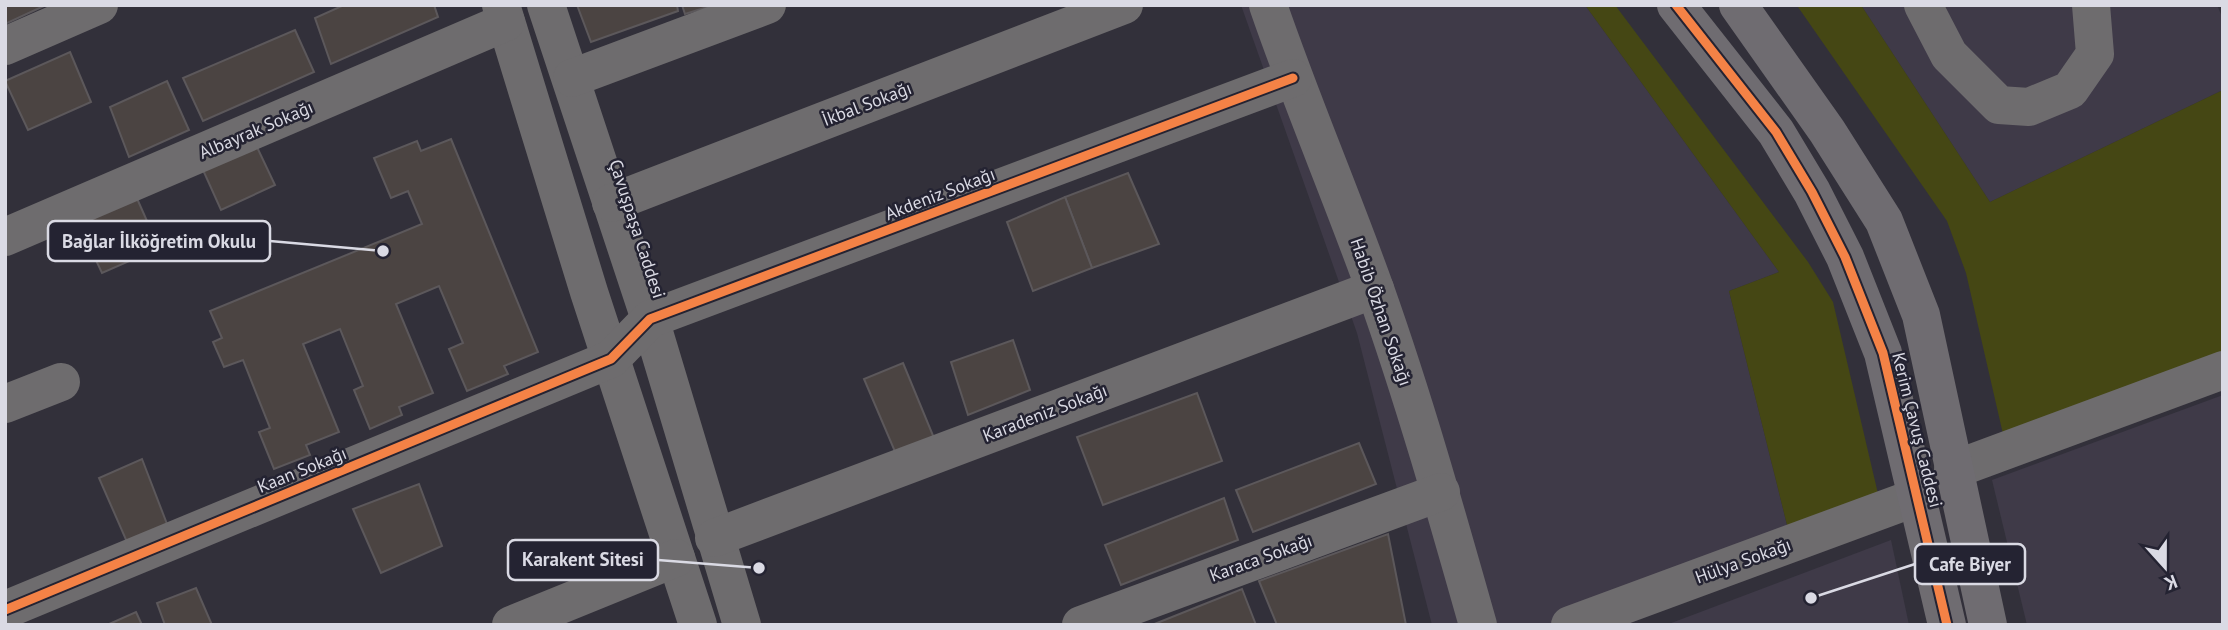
<svg xmlns="http://www.w3.org/2000/svg" width="2228" height="630" font-family="'PT Sans',sans-serif">
<rect width="100%" height="100%" fill="#32303a"/>
<g fill="#3f3a48">
<path d="M1241,5H1585L1779,272L1729,291L1788,529L1548,625H1432L1357,333Z"/>
<path d="M1861,5H2217L2223,19V90L1990,202Z"/>
<path d="M2223,395V625H2027L1992,480Z"/>
<path d="M1891,540L1909,625H1666Z"/>
</g>
<g fill="#454714">
<path d="M1585,5H1615L1808,262L1833,302L1879,498L1788,529L1729,291L1779,272Z"/>
<path d="M1800,5H1861L1990,202L2223,90V359L2003,434L1966,273L1947,221L1798,7Z"/>
</g>
<g fill="#4b4442" stroke="#5c585b" stroke-width="2">
<path d="M5,5H46L5,24Z"/>
<path d="M344,5H434L438,17L331,64L315,18Z"/>
<path d="M577,5H677L678,11L591,42Z"/>
<path d="M682,5H714L685,14Z"/>
<path d="M295,30L314,72L203,121L183,78Z"/>
<path d="M70,52L91,102L28,130L5,81Z"/>
<path d="M167,81L189,130L129,157L110,107Z"/>
<path d="M451,139L538,352L504,366L508,374L467,391L449,349L463,343L439,286L396,304L433,393L399,407L402,415L370,429L354,390L363,386L340,329L303,344L339,432L306,445L310,455L274,469L259,432L270,428L243,360L224,367L213,342L222,338L210,311L422,224L408,191L391,198L374,158L417,141L421,151Z"/>
<path d="M256,145L275,185L221,210L203,170Z"/>
<path d="M1128,173L1159,244L1092,268L1065,197Z"/>
<path d="M135,194L159,248L102,273L76,218Z"/>
<path d="M1065,197L1092,268L1033,291L1007,222Z"/>
<path d="M1013,340L1030,390L968,415L951,362Z"/>
<path d="M903,363L934,438L896,454L864,379Z"/>
<path d="M1197,393L1222,461L1103,505L1077,437Z"/>
<path d="M1359,443L1376,484L1253,532L1236,490Z"/>
<path d="M142,459L167,524L127,542L99,478Z"/>
<path d="M419,484L442,546L381,573L353,509Z"/>
<path d="M1224,498L1238,540L1121,585L1105,545Z"/>
<path d="M1388,534L1406,625H1277L1259,581Z"/>
<path d="M196,588L212,625H165L157,603Z"/>
<path d="M1242,589L1256,625H1152Z"/>
<path d="M136,612L142,625H107Z"/>
</g>
<g fill="none" stroke-linecap="round" stroke-linejoin="round">
<g stroke="#6e6c6e" stroke-width="38">
<path d="M501,5L589,292L698,625"/>
<path d="M546,5L650,319L742,625"/>
<path d="M1268,5C1301,101 1341,194 1375,289C1414,399 1446,512 1478,625"/>
<path d="M1923,5L1949,55L1999,105L2029,107L2070,90L2095,54L2091,5"/>
<path d="M5,46L99,5"/>
<path d="M572,78L767,5"/>
<path d="M611,203L1124,5"/>
<path d="M5,237L506,22"/>
<path d="M5,404L61,382"/>
<path d="M1953,470L2223,370"/>
<path d="M714,538L1375,289"/>
<path d="M5,610L611,359L650,319L1293,78"/>
<path d="M511,625L676,558"/>
<path d="M1081,625L1441,492"/>
<path d="M1570,625L1917,497"/>
</g>
<g stroke="#6f6c71" stroke-width="38">
<path d="M1676,5L1776,132L1812,192L1845,257L1883,353L1947,625"/>
<path d="M1738,5L1827,131L1884,221L1921,315L1988,625"/>
</g>
<defs>
<g id="cycleway">
<path d="M1676,5L1776,132L1812,192L1845,257L1883,353L1947,625"/>
<path d="M5,610L611,359L650,319L1293,78"/>
</g>
</defs>
<use href="#cycleway" stroke="#242332" stroke-width="13"/>
<use href="#cycleway" stroke="#f48246" stroke-width="9"/>
</g>
<g text-anchor="middle" stroke-width="5" stroke-linejoin="round" paint-order="stroke">
<g font-size="18" fill="#dadae4" stroke="#242332">
<text transform="translate(867 104) rotate(-21)" y="6">İkbal Sokağı</text>
<text transform="translate(256 130) rotate(-23)" y="6">Albayrak Sokağı</text>
<text transform="translate(940 194) rotate(-21)" y="6">Akdeniz Sokağı</text>
<text transform="translate(637 229) rotate(72)" y="6">Çavuşpaşa Caddesi</text>
<text transform="translate(1381 312) rotate(71)" y="6">Habib Özhan Sokağı</text>
<text transform="translate(1045 413) rotate(-21)" y="6">Karadeniz Sokağı</text>
<text transform="translate(1917 430) rotate(76)" y="6">Kerim Çavuş Caddesi</text>
<text transform="translate(302 470) rotate(-22)" y="6">Kaan Sokağı</text>
<text transform="translate(1261 558) rotate(-20)" y="6">Karaca Sokağı</text>
<text transform="translate(1743 561) rotate(-20)" y="6">Hülya Sokağı</text>
</g>
</g>
<path fill="none" stroke="#dadae4" stroke-width="2.5" d="M383 251L270 241M759 568L658 560M1811 598L1915 564"/>
<g fill="#dadae4" stroke="#242332" stroke-width="2.5">
<circle cx="383" cy="251" r="7"/>
<circle cx="759" cy="568" r="7"/>
<circle cx="1811" cy="598" r="7"/>
</g>
<g fill="#242332" stroke="#dadae4" stroke-width="2.5">
<rect x="48" y="221" width="222" height="40" rx="7"/>
<rect x="508" y="540" width="150" height="40" rx="7"/>
<rect x="1915" y="544" width="110" height="40" rx="7"/>
</g>
<g font-size="19" text-anchor="middle" font-weight="bold" fill="#dadae4">
<text x="159" y="248">Bağlar İlköğretim Okulu</text>
<text x="583" y="566">Karakent Sitesi</text>
<text x="1970" y="571">Cafe Biyer</text>
</g>
<rect width="2228" height="630" fill="none" stroke="#dadae4" stroke-width="14"/>
<g transform="translate(2165 567) rotate(159)" stroke="#242332" stroke-width="5" paint-order="stroke">
<path d="M0-5L12 26L0 18L-12 26Z" fill="#dadae4"/>
<text y="-10" font-size="19" font-weight="bold" text-anchor="middle" fill="#dadae4">K</text>
</g>
</svg>
